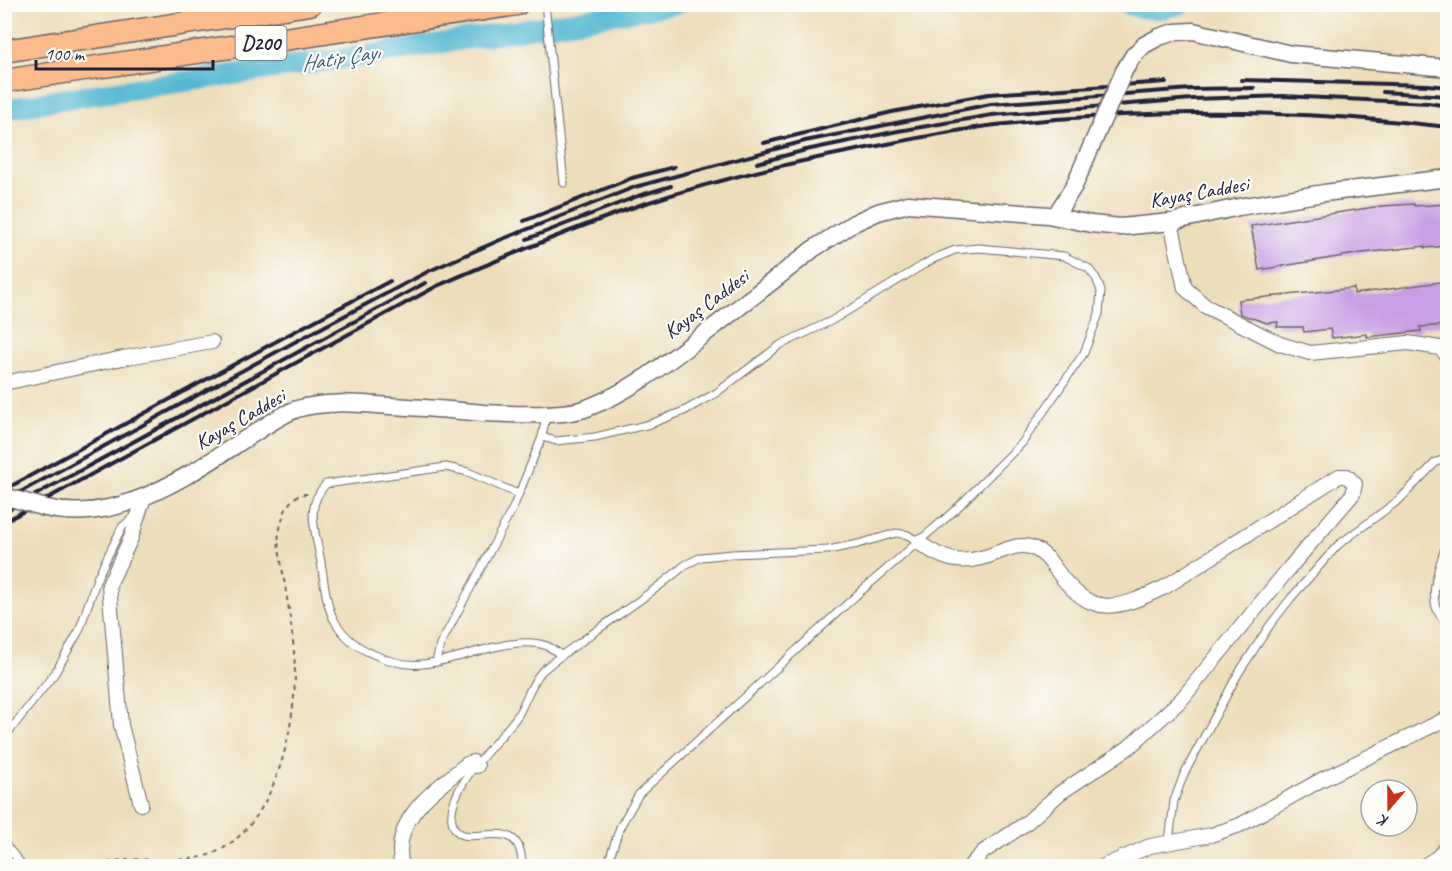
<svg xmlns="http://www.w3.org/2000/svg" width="1452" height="871" font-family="Caveat,sans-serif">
<rect width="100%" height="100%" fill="#fdfcf7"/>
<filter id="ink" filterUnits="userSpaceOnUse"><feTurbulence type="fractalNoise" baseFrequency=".0167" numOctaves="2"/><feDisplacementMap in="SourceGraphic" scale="12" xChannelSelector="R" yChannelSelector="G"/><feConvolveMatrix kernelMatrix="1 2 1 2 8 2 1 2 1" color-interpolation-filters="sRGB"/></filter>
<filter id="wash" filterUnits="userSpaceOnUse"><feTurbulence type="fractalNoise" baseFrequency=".008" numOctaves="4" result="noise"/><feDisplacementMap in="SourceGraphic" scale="24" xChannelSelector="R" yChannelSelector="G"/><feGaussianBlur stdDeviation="1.35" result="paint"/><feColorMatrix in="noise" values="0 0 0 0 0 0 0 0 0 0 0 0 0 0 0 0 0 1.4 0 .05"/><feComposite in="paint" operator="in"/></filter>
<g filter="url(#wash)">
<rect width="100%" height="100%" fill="#eddebb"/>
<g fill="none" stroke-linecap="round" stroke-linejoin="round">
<g stroke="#54b8d2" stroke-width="21">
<path d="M1127,4C1145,11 1162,10 1180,4"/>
<path d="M4,110L56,100L376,54L676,4"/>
</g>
</g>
<g id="blocks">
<g fill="#c89fe4">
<path d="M1414,204V206L1448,204V246L1425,248V246L1362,253L1259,270L1251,226L1381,206Z"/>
<path d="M1447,281L1448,325L1420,327L1421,331L1367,337V334L1332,338L1330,329L1304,332L1303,327H1277L1278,322L1267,323L1240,314L1238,300L1354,288V294Z"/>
</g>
</g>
</g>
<g filter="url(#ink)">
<use href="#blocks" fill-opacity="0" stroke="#696468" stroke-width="1.5"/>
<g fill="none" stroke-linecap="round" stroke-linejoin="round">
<defs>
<g id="service">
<path d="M545,4L564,183"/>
<path d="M542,437L556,441L595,437L650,424L684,411L716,393L780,345L831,321L933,259L955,250L979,248L1064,256L1088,268L1096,278L1101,291L1099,314L1084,353L1022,443L954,511L860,592L639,794L620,827L607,866"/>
<path d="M518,494L468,472L446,467L326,484C306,505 314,526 319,552C324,573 324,599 333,618C342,635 356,647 373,654C388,661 405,666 422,664C457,662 514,633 547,646C552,648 557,652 562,656"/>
<path d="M1448,538C1441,563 1421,605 1448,623"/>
<path d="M436,662L440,645L513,508L542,437L546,416"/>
<path d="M4,738L55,673L79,631L98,576L122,527L135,516"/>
<path d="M1169,841L1174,801L1184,774L1238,674L1270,625L1291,598L1338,545L1399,500L1436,462L1448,458"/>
<path d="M4,843L23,866"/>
<path d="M522,866C522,804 458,859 452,821C447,785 499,743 518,715C526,701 531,683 542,671C554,660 569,650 582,641C616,616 653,593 685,565L701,557L732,554L828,550L858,544L896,533L908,535L918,542"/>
</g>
<g id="minor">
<path d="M1171,222L1185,288L1205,306L1280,344L1310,353L1408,343L1440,348L1448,356"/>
<path d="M4,383L123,358L212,342"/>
<path d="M918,542C947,563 965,566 999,552C1010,548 1019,544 1030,547C1043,551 1050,561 1057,571C1092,619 1117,610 1165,587L1339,476H1347L1355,484L1353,494L1291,566L1181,700L1128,748L1060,793L1025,824L983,852L970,866"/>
<path d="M141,804L121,725L109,585L131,538L144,497"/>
<path d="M402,866C390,819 435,790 467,764L473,762L477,766"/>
<path d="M1104,866L1150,846L1211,835L1240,825L1321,780L1448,718"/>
<path d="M1424,866L1438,857L1448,846"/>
</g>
<g id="tertiary">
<path d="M1055,216L1074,186"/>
<path d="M46,508C117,525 186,477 242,441C260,430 278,416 297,409C327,400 361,404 392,406C422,408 453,410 483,413C509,414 563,417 587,408C630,392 666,363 702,336C739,307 776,279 813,249L854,223L878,212L908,204L1048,215L1091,224L1121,227L1171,222L1239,207L1324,193L1448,178"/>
</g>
<g id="trunk">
<path d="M4,51L310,4"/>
<path d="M4,81L517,4"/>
</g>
</defs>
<use href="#service" stroke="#696468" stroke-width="9"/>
<use href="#minor" stroke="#696468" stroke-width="16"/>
<use href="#tertiary" stroke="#696468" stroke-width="19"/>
<use href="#trunk" stroke="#696468" stroke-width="25"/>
<path stroke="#696468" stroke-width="2" stroke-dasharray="4.5 4.5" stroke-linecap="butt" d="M99,866C127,852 178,867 211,854C272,831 294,736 295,677C295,633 284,585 278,541C280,524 286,492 308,494"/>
<use href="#service" stroke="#fff" stroke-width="7"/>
<use href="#minor" stroke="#fff" stroke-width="14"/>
<use href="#tertiary" stroke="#fff" stroke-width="16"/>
<use href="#trunk" stroke="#fbbb8c" stroke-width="22"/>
<g stroke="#22223b" stroke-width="4">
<path d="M1241,80L1428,85L1448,87"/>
<path d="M1383,92L1448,96"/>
<path d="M764,143L892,112L989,94L1166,82"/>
<path d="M757,163L806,150L898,131L992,115L1192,99L1283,96L1428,103L1448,106"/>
<path d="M524,221L632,178L674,167"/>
<path d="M527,239L638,196L671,186"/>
<path d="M4,490L286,336L390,281"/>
<path d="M4,501L291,344L429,271L500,240L635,187L805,141L991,104L1191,89L1254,88"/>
<path d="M4,512L425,283"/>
<path d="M4,522L437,286C504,257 572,229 640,205C711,181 784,164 857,150C903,141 949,131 996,125C1146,108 1298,109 1448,127"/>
</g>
<defs>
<g id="tertiary-bridge">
<path d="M1074,186L1124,71L1133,56L1144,45L1159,37L1175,32L1193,31L1291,54L1448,68"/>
<path d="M4,496L46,508"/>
</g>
</defs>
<use href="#tertiary-bridge" stroke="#696468" stroke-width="19" stroke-linecap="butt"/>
<use href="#tertiary-bridge" stroke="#fff" stroke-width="16"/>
</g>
</g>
<g text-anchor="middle" stroke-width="4.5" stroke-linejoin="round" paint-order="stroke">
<rect fill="#fdfcf7" stroke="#646373" stroke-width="1.5" x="235.5" y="26" width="51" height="34" rx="4.5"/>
<g font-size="20" font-weight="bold" fill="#22223b">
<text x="261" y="50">D200</text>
</g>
<g font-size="21" fill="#22223b" stroke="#fdfcf7">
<text transform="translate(1199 192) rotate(-10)" y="7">Kayaş Caddesi</text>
<text transform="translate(706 304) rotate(-37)" y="7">Kayaş Caddesi</text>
<text transform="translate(240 419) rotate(-30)" y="7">Kayaş Caddesi</text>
</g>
<g font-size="22" font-style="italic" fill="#365e77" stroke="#fdfcf7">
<text transform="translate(340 57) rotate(-9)" y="8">Hatip Çayı</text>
</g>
</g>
<rect width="1452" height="871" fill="none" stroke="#fdfcf7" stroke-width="24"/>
<g transform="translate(1389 808) rotate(200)"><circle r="28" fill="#fdfcf7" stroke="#a5a5ac" stroke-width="1.5"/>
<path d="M0-4.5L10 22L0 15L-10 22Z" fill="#c8321e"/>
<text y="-9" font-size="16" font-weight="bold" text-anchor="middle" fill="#22223b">K</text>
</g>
<path d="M36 60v9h177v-9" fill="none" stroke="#22223b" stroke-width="3"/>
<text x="45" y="60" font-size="18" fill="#22223b" stroke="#fdfcf7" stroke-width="4.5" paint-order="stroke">100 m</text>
</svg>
